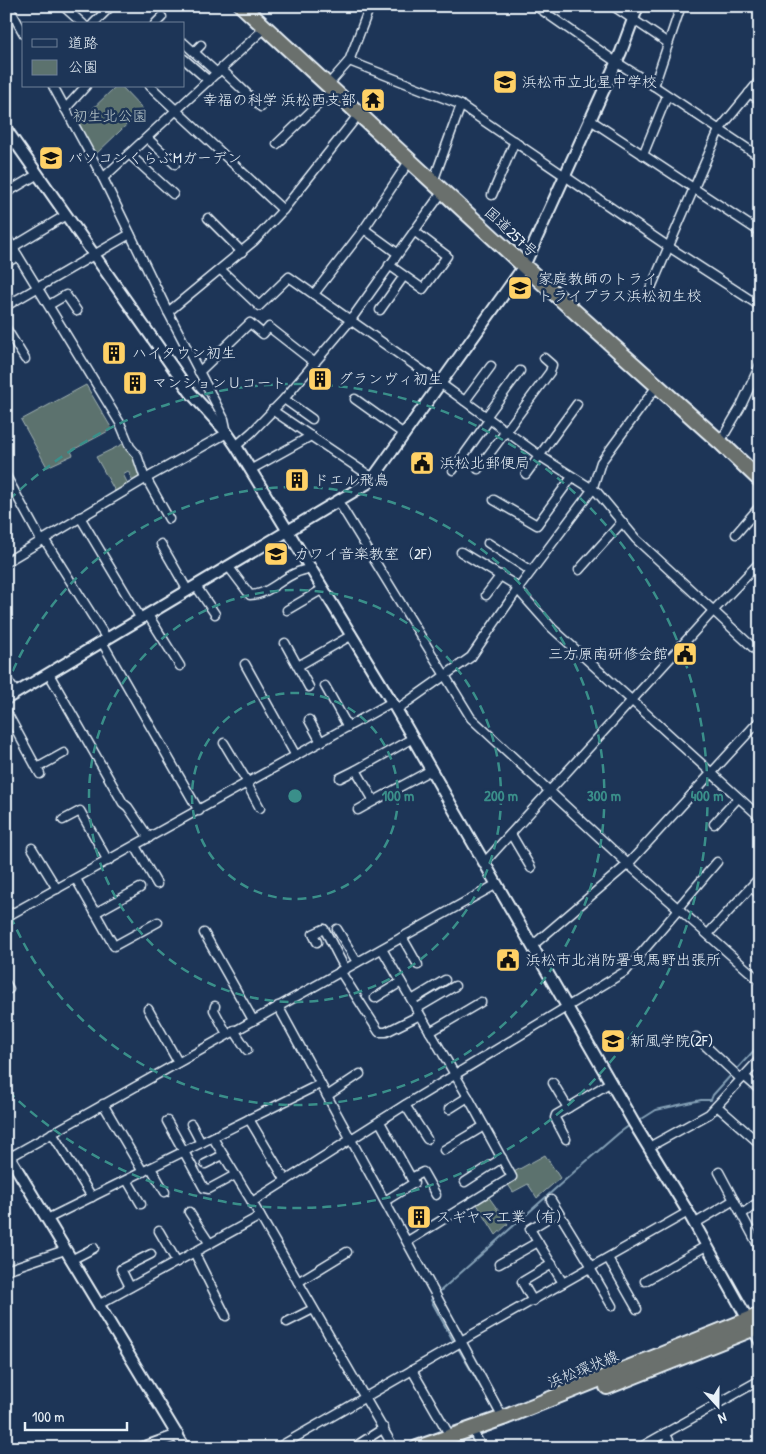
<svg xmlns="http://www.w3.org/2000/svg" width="766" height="1454" font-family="'Patrick Hand','Klee One',sans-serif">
<rect width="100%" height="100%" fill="#1d3557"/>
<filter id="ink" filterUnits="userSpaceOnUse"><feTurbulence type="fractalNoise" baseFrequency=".02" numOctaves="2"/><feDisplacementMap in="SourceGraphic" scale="10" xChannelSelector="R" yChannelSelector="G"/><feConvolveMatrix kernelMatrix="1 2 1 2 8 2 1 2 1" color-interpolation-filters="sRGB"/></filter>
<g filter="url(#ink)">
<g fill="#5c726e" stroke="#a2b2b3">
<path d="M116,86H121L143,109L95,155L78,123Z"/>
<path d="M86,385L112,429L71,451L73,455L47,467L21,420Z"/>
<path d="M125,443L135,456L142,478L134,483L128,471L123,474L129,486L116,493L96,457Z"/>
<path d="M545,1155L560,1178L537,1198L528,1184L513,1192L507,1183L512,1173Z"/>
<path d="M488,1196L508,1224L496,1235L477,1204Z"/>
</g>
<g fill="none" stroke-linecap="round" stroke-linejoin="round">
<g stroke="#84a0b6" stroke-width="2">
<path d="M735,1071L760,1044"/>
<path d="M716,1114L718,1113L760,1149"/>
<path d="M637,1122L656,1110L701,1100H711L713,1095L732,1074"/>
<path d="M438,1293L582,1165L619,1133L630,1125"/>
<path d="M434,1296L431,1300L432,1302L455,1344"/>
<path d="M458,1348L493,1408"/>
</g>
<defs>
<g id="street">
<path d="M8,6L24,34"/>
<path d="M63,6L83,24"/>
<path d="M536,6L616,62L654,86L760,157"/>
<path d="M613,6L668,43"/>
<path d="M93,24L111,6"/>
<path d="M155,24L162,17"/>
<path d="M184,43L217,73"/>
<path d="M194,52L201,45"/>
<path d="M184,59L209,81"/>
<path d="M349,61L459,104L669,247L760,306"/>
<path d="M221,69L261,107"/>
<path d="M328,85L349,61L370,6"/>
<path d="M150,86L283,210"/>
<path d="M654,86L681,6"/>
<path d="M749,93L760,100"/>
<path d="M65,109L86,86"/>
<path d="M589,119L760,232"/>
<path d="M147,138L175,164"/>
<path d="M277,144L333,90"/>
<path d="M129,154L173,194"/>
<path d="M643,155L667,96"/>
<path d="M103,178L265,28"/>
<path d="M433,182L461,105"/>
<path d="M6,193L38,174"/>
<path d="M492,195L515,141"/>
<path d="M208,218L242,252"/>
<path d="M364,229L397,253"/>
<path d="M6,236L120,423L130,447L137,455L145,479"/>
<path d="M13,247L66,215"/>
<path d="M6,263L18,256"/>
<path d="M389,265L423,289L447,256L414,231"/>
<path d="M221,270L259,306L289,277L440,383L540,456L597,492L636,539L760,654"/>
<path d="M314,294L364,229L410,160"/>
<path d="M647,297L719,130L760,80"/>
<path d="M49,305L66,295L77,311"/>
<path d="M6,306L130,234"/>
<path d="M380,310L404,276"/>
<path d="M168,312L254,241L283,210L359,114"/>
<path d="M6,328L25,359"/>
<path d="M199,372L250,323L263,334L269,327L315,363"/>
<path d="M284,399L312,419"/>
<path d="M355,399L404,434"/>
<path d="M465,401L491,366"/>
<path d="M272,410L373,478"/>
<path d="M486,417L520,371"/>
<path d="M720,442L740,408L760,365"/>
<path d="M236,446L252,432L284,399L350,321L443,191"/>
<path d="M478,469L550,372L552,365L544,358"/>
<path d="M250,470L311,436"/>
<path d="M453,470L489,420"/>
<path d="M526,474L577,404"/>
<path d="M6,476L41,540"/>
<path d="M146,478L169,519"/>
<path d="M494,500L537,525L572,477"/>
<path d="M338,501L471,718L628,864L760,981"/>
<path d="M80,517L141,619"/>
<path d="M736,534L760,506"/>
<path d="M44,539L107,639"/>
<path d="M488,543L531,571"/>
<path d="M161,544L188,591"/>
<path d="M461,552L512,583L552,628L760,817"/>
<path d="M6,562L145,479L227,433L224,419L168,312L103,178L53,86"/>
<path d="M228,566L250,595C272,595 287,570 311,569"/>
<path d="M579,570L622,522"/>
<path d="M196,586L215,614"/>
<path d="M486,595L501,575"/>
<path d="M287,610L323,589"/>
<path d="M148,615L180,666"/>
<path d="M102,642L199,811"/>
<path d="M285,643L309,687"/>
<path d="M245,664L296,756"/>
<path d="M298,666L352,635"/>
<path d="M49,674L123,803L128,807L149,838"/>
<path d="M6,678L16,693"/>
<path d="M325,686L348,727"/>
<path d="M396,710L471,657L518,589L592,490L601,462L657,386"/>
<path d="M6,711L40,774"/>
<path d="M309,720L321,742"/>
<path d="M413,738L356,770L374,801L431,770"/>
<path d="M224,743L248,783"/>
<path d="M37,768L64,753"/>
<path d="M340,778L356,770"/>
<path d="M247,784L260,808"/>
<path d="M358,810L374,801"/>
<path d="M63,820L80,811L108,861"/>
<path d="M714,824L738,798"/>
<path d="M511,834L531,868"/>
<path d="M135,846L157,884"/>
<path d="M32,848L57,889"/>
<path d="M484,863L713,611L760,562"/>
<path d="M76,879L114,946L158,922"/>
<path d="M751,887L760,895"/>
<path d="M678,908L717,862"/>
<path d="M95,913L140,888"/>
<path d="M6,917L392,702"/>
<path d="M337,929L357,962"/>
<path d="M204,933L253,1020"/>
<path d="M708,934L760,877"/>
<path d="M402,937L418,965"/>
<path d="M317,942L313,934L324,929C332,942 337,955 345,968"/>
<path d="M532,946L628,864L760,720"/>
<path d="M382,949L468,1097L512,1177L408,1241"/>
<path d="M340,971L379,1032H386L420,1015"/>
<path d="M6,984L9,989"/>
<path d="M375,998L401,982"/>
<path d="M412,1000L445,980"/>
<path d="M215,1006L214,1010L227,1034"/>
<path d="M278,1006L503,1418"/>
<path d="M148,1009L178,1062"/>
<path d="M416,1009L455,986"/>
<path d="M234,1030L247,1050"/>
<path d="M430,1032L481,1002"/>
<path d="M696,1037L741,1079"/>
<path d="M744,1076L760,1090"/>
<path d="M553,1083L568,1108L611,1082"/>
<path d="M327,1096L360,1074"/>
<path d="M103,1104L143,1172"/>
<path d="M405,1105L427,1139"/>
<path d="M717,1106L760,1144"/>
<path d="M449,1109L468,1097"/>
<path d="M249,1119L286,1181"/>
<path d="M167,1121L204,1188L209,1189L235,1175"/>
<path d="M380,1122L414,1183L385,1201"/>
<path d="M191,1124L201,1143"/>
<path d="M52,1133L92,1197"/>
<path d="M213,1138L252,1202L394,1448"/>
<path d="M566,1139L555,1118L556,1115L568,1108"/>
<path d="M649,1147L709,1114L760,1059"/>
<path d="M444,1150L484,1126"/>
<path d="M10,1157L497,884"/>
<path d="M205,1164L223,1155"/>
<path d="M151,1168L165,1192"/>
<path d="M719,1172L760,1249"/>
<path d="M411,1178L423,1172L436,1195"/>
<path d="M127,1180L141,1204"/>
<path d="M465,1182L502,1158"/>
<path d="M551,1200L592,1267"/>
<path d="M252,1202L405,1105L626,971L679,909"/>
<path d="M189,1212L210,1244"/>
<path d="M558,1212L530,1229L563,1283"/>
<path d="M742,1214L760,1201"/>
<path d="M47,1219L320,1084"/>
<path d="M694,1224L734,1200"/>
<path d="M159,1231L177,1262"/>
<path d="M194,1252L226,1316"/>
<path d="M608,1258L637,1309"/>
<path d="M71,1260L94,1248"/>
<path d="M499,1264L538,1242"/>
<path d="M590,1268L612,1306"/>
<path d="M6,1270L65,1250"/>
<path d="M645,1281L706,1246"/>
<path d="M298,1282L347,1252"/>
<path d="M130,1287L121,1269L151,1254"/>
<path d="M533,1301L522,1282L552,1264"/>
<path d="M98,1305L260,1216"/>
<path d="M287,1322L313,1309"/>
<path d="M461,1341L688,1212"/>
<path d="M412,1370L450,1436"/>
<path d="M665,1433L673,1448"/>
<path d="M476,1437L482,1448"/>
<path d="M359,1444L384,1428"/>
<path d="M277,1448L461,1342"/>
<path d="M639,1448L760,1380"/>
</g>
<g id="secondary">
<path d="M6,129L190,392L227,433L236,446L392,702L635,1125L688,1212L760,1341"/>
<path d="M6,699L368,483L373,478L524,266L621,52L638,6"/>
<path d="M6,1151L185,1448"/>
<path d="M142,1448L178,1435"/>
</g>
<g id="highway">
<path d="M242,6L524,266L720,442L760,480"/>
<path d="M607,1387L760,1326"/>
<path d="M417,1448L503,1418L760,1315"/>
</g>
</defs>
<use href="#street" stroke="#e8f1f8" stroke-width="11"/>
<use href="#secondary" stroke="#e8f1f8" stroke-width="14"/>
<use href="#highway" stroke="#e8f1f8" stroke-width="18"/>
<use href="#street" stroke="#1d3557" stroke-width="8"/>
<use href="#secondary" stroke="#1d3557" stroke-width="10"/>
<use href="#highway" stroke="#6a706d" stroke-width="14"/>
</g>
</g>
<g fill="none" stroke="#3a8f8a" stroke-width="2.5" stroke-dasharray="9 6">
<circle cx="295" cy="796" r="103"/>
<circle cx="295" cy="796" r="206"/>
<path d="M7 685A309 309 0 1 1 7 907"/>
<path d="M9 500A412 412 0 1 1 9 1092"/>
</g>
<defs>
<symbol id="school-square" viewBox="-11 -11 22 22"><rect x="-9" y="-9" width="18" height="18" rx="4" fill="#ffd166" stroke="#1d3557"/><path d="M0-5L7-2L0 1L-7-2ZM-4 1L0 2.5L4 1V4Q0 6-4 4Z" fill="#111"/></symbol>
<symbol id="temple-square" viewBox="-11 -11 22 22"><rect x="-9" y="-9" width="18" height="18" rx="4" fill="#ffd166" stroke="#1d3557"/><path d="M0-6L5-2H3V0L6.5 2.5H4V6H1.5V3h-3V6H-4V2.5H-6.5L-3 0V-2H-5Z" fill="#111"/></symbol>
<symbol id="building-square" viewBox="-11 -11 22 22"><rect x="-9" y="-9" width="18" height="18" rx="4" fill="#ffd166" stroke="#1d3557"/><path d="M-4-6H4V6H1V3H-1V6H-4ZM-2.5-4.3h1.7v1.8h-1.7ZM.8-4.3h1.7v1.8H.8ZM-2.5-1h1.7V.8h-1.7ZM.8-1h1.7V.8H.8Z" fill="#111"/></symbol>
<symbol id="civic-square" viewBox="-11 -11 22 22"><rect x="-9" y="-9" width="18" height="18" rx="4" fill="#ffd166" stroke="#1d3557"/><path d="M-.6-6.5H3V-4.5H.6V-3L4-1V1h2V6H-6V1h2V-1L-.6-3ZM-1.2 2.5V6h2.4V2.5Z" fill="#111"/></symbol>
</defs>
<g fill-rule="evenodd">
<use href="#school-square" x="491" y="68" width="28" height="28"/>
<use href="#temple-square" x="359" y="86" width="28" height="28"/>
<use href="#school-square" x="37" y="144" width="28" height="28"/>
<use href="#school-square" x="506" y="274" width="28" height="28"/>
<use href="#building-square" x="100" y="339" width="28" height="28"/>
<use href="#building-square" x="306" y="365" width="28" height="28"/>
<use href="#building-square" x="121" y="369" width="28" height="28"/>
<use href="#civic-square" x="408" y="449" width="28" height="28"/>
<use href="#building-square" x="283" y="466" width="28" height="28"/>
<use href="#school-square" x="262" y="540" width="28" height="28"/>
<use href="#civic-square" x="671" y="640" width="28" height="28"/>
<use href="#civic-square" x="494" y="946" width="28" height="28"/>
<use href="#school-square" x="599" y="1027" width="28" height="28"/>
<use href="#building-square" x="405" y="1203" width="28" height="28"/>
</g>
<g text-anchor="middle" stroke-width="5" stroke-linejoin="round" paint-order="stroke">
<g font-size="15" fill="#e8f1f8" stroke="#1d3557" text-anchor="start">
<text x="522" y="87">浜松市立北星中学校</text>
<text x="356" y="105" text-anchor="end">幸福の科学 浜松西支部</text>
<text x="68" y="163">パソコンくらぶMガーデン</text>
<text x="538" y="284">家庭教師のトライ<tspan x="538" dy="17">トライプラス浜松初生校</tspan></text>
<text x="132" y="358">ハイタウン初生</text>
<text x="338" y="384">グランヴィ初生</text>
<text x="152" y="388">マンションＵコート</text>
<text x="440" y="468">浜松北郵便局</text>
<text x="314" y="485">ドエル飛鳥</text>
<text x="294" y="559">カワイ音楽教室（2F）</text>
<text x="668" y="659" text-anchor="end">三方原南研修会館</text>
<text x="526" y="965">浜松市北消防署曳馬野出張所</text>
<text x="630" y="1046">新風学院(2F)</text>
<text x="436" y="1222">スギヤマ工業（有）</text>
</g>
<g font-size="15" fill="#b7c5c8" stroke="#1d3557">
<text x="110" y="121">初生北公園</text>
</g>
<g font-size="15" fill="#e8f1f8" stroke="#1d3557">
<text transform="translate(511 232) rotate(43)" y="5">国道257号</text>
<text transform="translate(583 1369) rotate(-22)" y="5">浜松環状線</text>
</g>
</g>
<circle cx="295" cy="796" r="8" fill="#3a8f8a" stroke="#1d3557" stroke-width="2.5"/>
<g font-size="15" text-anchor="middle" font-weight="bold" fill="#3a8f8a" stroke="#1d3557" stroke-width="5" stroke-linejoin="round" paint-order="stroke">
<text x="398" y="801">100 m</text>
<text x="501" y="801">200 m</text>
<text x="604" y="801">300 m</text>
<text x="707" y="801">400 m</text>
</g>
<rect width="766" height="1454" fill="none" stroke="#1d3557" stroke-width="25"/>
<rect x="12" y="12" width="741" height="1429" fill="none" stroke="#e8f1f8" stroke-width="2" filter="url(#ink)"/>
<rect x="22" y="22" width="162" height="65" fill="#1d3557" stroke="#6e8097"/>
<rect x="32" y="39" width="25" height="8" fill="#1d3557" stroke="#6e8097"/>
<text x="68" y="48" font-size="15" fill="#e8f1f8">道路</text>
<rect x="32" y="60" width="25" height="15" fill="#5c726e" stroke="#6e8097"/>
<text x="68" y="72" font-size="15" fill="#e8f1f8">公園</text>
<g transform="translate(718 1406) rotate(159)" stroke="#1d3557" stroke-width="4" paint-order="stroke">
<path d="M0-4L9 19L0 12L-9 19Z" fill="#e8f1f8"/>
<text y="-8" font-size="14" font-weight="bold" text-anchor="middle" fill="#e8f1f8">N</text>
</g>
<path d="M25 1422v8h102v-8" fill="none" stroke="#e8f1f8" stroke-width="2.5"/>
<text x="32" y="1422" font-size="15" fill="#e8f1f8" stroke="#1d3557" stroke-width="4" paint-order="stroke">100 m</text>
</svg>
